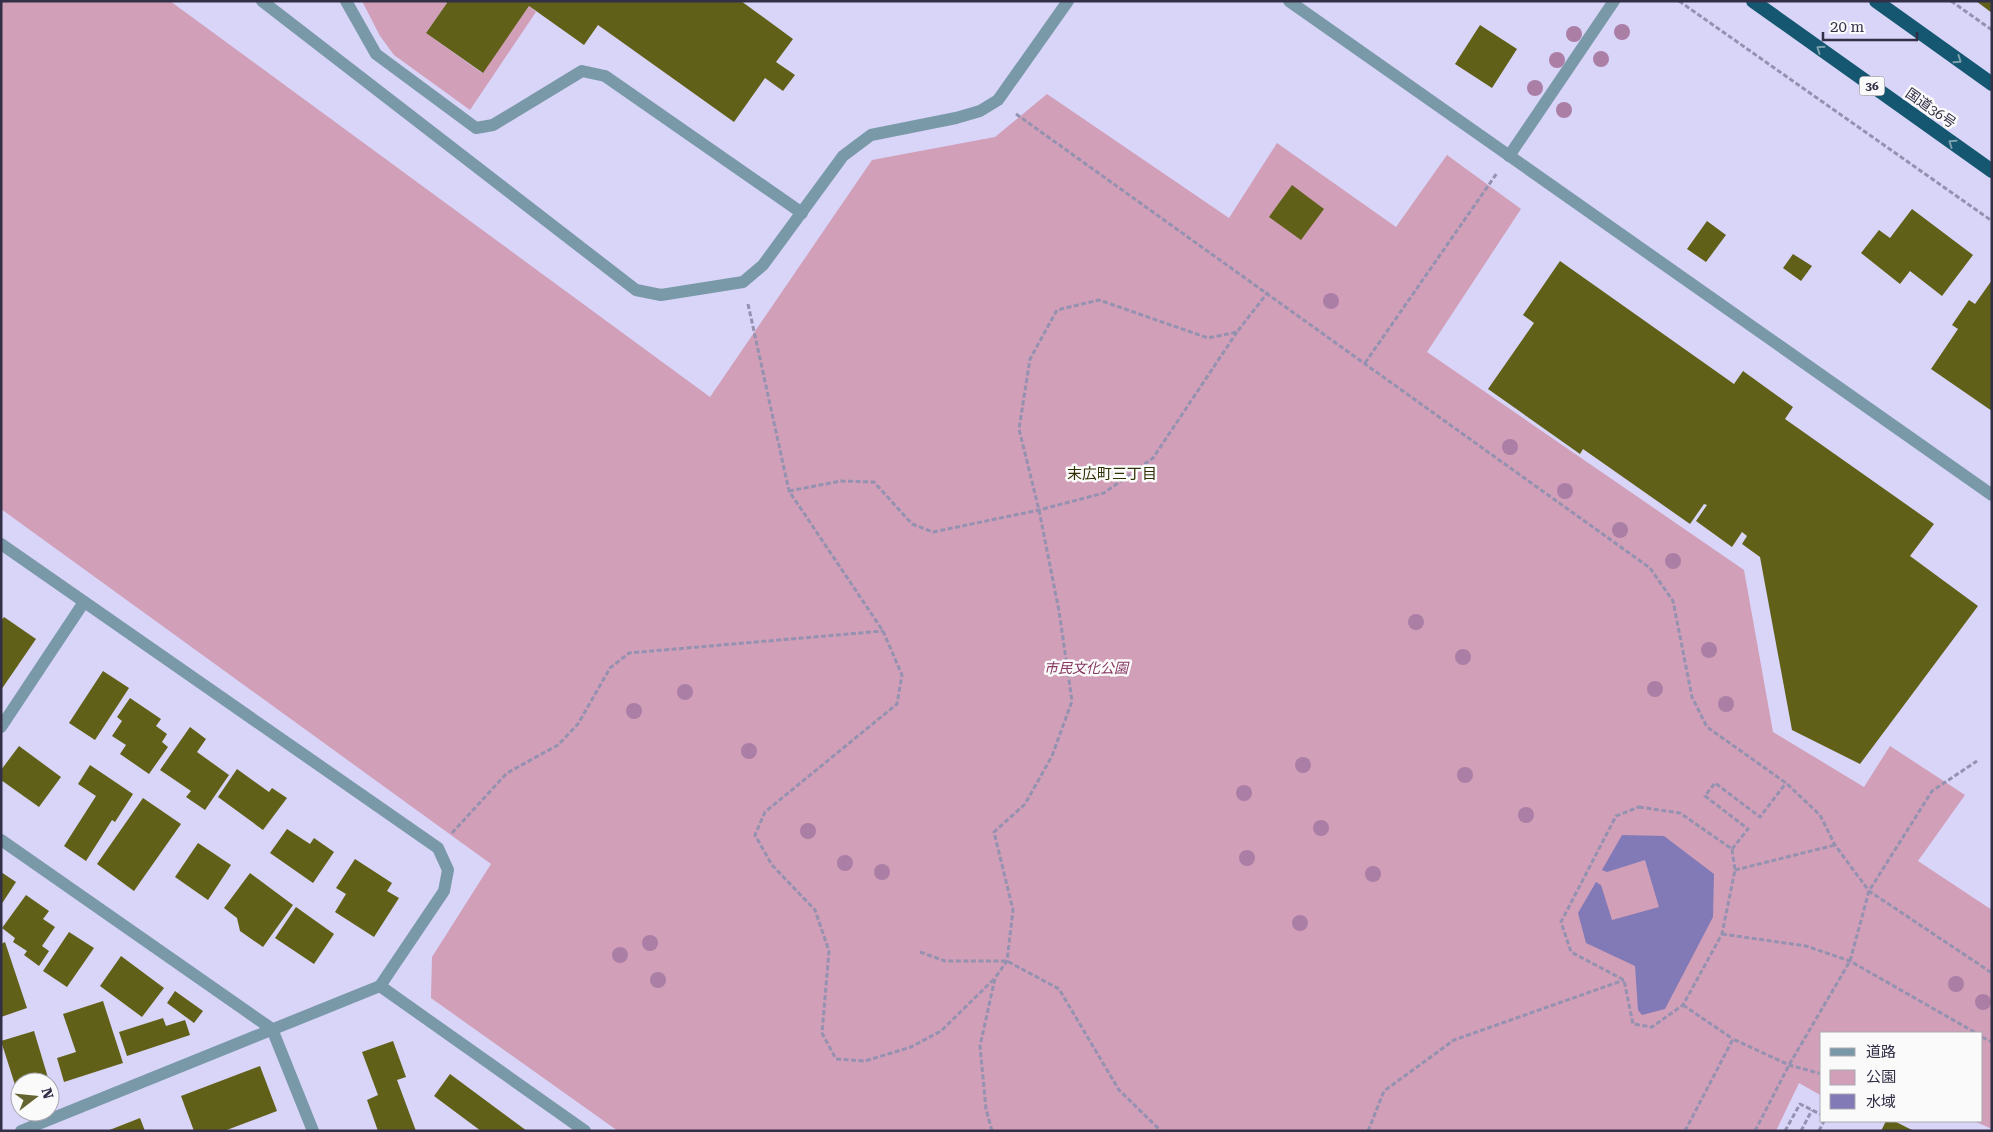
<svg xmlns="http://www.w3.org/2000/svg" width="1993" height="1132" font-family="'Roboto Serif','Noto Sans JP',serif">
<rect width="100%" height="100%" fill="#d8d5f9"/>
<g fill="#d19fb7">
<path d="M2,1H170L710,397L872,160L995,137L1047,94L1229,218L1277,143L1396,227L1447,155L1521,209L1427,352L1744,570L1773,732L1864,787L1890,746L1965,795L1918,861L1992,910V1129L1974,1121H1982V1033H1822V1096L1799,1083L1776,1131H618L431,998L432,957L491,864L1,509Z"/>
<path d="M362,1H445L447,3L426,33L482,73L529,6L536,12L470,110L394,55L380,36Z"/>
</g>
<path fill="#817ab6" d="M1622,835L1664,836L1714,874L1713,917L1665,1009L1642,1015L1638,1010L1635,966L1586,943L1578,913L1596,882L1601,885L1612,920L1659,907L1645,860L1607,872L1602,870Z"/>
<g fill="#616018">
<path d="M445,1H741L793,39L776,62L795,75L783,91L765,78L734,122L598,25L584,45L529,6L483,73L426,33L447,3Z"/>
<path d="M1976,1H1992V13Z"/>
<path d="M1480,25L1517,49L1492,88L1455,64Z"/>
<path d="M1292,185L1324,209L1301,240L1269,217Z"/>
<path d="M1912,209L1973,255L1942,296L1910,271L1900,284L1861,253L1879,230L1890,238Z"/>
<path d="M1707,221L1726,235L1706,262L1687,249Z"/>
<path d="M1793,254L1812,266L1801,281L1783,268Z"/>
<path d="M1560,261L1734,384L1743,371L1793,407L1785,419L1934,524L1910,556L1978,606L1860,764L1792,730L1760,557L1742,544L1747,536L1742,532L1732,547L1696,521L1707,505L1704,504L1690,524L1583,449L1580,454L1488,389L1534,323L1523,315Z"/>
<path d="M1992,280V411L1931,369L1958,329L1952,325L1969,300L1975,304Z"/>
<path d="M4,617L36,639L1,690V621Z"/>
<path d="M103,671L129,688L95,740L69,723Z"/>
<path d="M130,698L161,719L156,726L167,734L162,742L168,747L149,774L120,754L126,745L112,736L122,721L117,717Z"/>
<path d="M190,727L206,739L197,752L229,775L205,810L186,797L191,791L160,770Z"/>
<path d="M19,746L61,777L39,807L1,780V770Z"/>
<path d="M90,765L133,794L115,822L112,820L86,861L64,846L96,796L78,784Z"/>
<path d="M237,769L269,792L272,788L287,798L263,830L218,797Z"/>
<path d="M143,798L181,824L134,891L97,864Z"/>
<path d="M287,829L310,844L314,838L334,852L313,883L270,853Z"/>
<path d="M198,843L231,865L208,900L175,877Z"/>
<path d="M355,859L392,883L387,891L399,898L374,937L335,912L346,894L336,888Z"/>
<path d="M1,872L16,882L1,905Z"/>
<path d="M250,873L293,905L263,947L240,931L237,918L224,908Z"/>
<path d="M26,895L49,911L43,919L55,927L42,946L49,951L39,966L24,955L27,951L13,942L15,938L2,928Z"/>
<path d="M296,907L334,934L314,964L275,938Z"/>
<path d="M69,932L94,948L67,987L43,971Z"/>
<path d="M5,942L27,1008L1,1017V944Z"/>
<path d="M121,956L164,988L142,1017L100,986Z"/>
<path d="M175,991L203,1011L194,1023L167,1003Z"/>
<path d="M103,1001L123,1063L64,1082L57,1058L76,1052L63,1014Z"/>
<path d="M163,1018L166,1026L185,1020L190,1035L127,1056L119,1032Z"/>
<path d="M34,1031L49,1081L20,1082V1090L17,1091L1,1041Z"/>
<path d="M393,1041L406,1077L397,1080L416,1131H378L367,1100L378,1095L362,1052Z"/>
<path d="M260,1066L277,1111L224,1131H194L181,1096Z"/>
<path d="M450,1074L527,1131H481L434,1096Z"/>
<path d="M140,1118L145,1131H107Z"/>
<path d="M1886,1121H1894L1914,1131H1881Z"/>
</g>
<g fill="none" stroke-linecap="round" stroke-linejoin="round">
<g stroke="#9592b1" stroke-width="3" stroke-dasharray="5 2.5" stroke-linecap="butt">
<path d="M1679,1L1992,221"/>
<path d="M1951,1L1992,30"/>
<path d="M1016,114L1650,568L1673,601L1692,697L1707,727L1786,783L1820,815L1835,845L1869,891L1992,973"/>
<path d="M748,304L789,491L883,631L902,675L897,704L765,812L755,835L772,865L815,910L829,951L822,1033L836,1059L865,1061L911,1047L941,1031L995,978"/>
<path d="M1365,363L1497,173"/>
<path d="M789,491L841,481L874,482L912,524L933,532L1039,510L1104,493L1153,458L1237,332"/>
<path d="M1639,807L1680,813L1732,849L1735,870L1722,934L1683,1005L1652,1027L1633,1024L1624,980L1571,952L1561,922L1616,816Z"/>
<path d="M452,833L507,773L558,745L578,724L610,668L629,653L883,631"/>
<path d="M1732,849L1748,829L1705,796L1715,783L1760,817L1786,783"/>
<path d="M1735,870L1835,845"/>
<path d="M1722,934L1806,946L1850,961L1976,1033"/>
<path d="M920,952L945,961H1007L1059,989L1119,1090L1161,1131"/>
<path d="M1683,1005L1733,1039"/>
<path d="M1982,1037L1992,1042"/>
<path d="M992,1131L986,1109L980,1046L995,978L1007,961L1013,910L994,832L1025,804L1052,756L1072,701L1059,611L1039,510L1019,429L1030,359L1057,310L1099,300L1208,338L1237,332L1268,292"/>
<path d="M1368,1131L1384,1091L1454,1040L1624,980"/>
<path d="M1685,1131L1733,1039L1789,1065L1822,1074"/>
<path d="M1755,1131L1789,1065L1850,961L1869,891L1932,791L1977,761"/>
<path d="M1785,1131L1800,1104L1822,1115"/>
<path d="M1801,1131L1812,1110"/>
<path d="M1819,1131L1824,1121"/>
</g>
<g stroke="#7a99a8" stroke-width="12">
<path d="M346,1L376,54L476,128L493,125L582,71L605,76L802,213"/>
<path d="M1509,156L1614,1"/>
</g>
<g stroke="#7a99a8" stroke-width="12">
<path d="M262,1L636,290L661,295L743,282L763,265L843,156L871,135L956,118L980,111L998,100L1068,1"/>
<path d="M1289,1L1992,495"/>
<path d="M1,544L438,848L448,870L444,891L380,986L21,1131"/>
<path d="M1,727L84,602"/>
<path d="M1,840L272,1029L313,1131"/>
<path d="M380,986L585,1131"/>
</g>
<g stroke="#155770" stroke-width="14">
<path d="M1753,1L1992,171"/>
<path d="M1876,1L1992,84"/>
</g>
</g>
<g fill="#ab7ea6">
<circle cx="1622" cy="32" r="8"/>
<circle cx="1574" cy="34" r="8"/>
<circle cx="1601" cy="59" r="8"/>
<circle cx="1557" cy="60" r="8"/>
<circle cx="1535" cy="88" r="8"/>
<circle cx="1564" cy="110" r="8"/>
<circle cx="1331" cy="301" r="8"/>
<circle cx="1510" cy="447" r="8"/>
<circle cx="1565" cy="491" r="8"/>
<circle cx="1620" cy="530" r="8"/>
<circle cx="1673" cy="561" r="8"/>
<circle cx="1416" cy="622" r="8"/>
<circle cx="1709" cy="650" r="8"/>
<circle cx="1463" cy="657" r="8"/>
<circle cx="1655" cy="689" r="8"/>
<circle cx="685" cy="692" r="8"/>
<circle cx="1726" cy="704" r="8"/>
<circle cx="634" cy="711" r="8"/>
<circle cx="749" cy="751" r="8"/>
<circle cx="1303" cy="765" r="8"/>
<circle cx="1465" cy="775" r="8"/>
<circle cx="1244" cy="793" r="8"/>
<circle cx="1526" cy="815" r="8"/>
<circle cx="1321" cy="828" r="8"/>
<circle cx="808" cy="831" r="8"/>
<circle cx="1247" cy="858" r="8"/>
<circle cx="845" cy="863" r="8"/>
<circle cx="882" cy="872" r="8"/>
<circle cx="1373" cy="874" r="8"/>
<circle cx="1300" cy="923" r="8"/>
<circle cx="650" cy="943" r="8"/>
<circle cx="620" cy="955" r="8"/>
<circle cx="658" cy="980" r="8"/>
<circle cx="1956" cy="984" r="8"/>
<circle cx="1983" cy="1002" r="8"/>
</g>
<defs><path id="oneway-chevron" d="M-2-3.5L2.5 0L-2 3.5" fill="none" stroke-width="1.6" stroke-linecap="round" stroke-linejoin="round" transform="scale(1.25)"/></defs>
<g stroke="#7ca0ae">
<use href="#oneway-chevron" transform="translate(1820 49) rotate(-145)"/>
<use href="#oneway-chevron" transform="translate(1958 60) rotate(35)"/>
<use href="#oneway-chevron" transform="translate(1952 143) rotate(-145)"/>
</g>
<g text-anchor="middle" stroke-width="5" stroke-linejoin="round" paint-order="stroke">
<rect fill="#fafafa" stroke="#6e6c7d" stroke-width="1" x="1859.5" y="76.5" width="25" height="19" rx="4"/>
<g font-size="12" font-weight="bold" fill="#322f47">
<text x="1872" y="90">36</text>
</g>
<g font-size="14" fill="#322f47" stroke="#fafafa">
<text transform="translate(1931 108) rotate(35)" y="5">国道36号</text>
</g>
<g font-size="14" font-style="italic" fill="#873662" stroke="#fafafa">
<text x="1086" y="673">市民文化公園</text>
</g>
<g font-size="15" fill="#313005" stroke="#fafafa">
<text x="1112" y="479">末広町三丁目</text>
</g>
</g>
<rect width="1993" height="1132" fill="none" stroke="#322f47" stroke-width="5"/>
<rect x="1820" y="1032" width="162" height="90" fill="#fafafa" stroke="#aaa9b2"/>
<rect x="1830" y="1048" width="25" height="8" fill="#7a99a8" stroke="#aaa9b2"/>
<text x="1866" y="1057" font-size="15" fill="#322f47">道路</text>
<rect x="1830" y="1070" width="25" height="15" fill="#d19fb7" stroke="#aaa9b2"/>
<text x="1866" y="1082" font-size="15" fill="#322f47">公園</text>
<rect x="1830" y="1094" width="25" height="15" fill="#817ab6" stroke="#aaa9b2"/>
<text x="1866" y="1107" font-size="15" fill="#322f47">水域</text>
<g transform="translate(35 1097) rotate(74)"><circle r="24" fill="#fafafa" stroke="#aaa9b2"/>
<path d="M0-4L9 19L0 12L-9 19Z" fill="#646431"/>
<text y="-8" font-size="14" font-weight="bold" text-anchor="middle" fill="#322f47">N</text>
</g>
<path d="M1823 32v8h94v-8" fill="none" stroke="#322f47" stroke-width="2.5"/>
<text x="1830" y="32" font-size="15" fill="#322f47" stroke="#fafafa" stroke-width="4" paint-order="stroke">20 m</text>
</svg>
